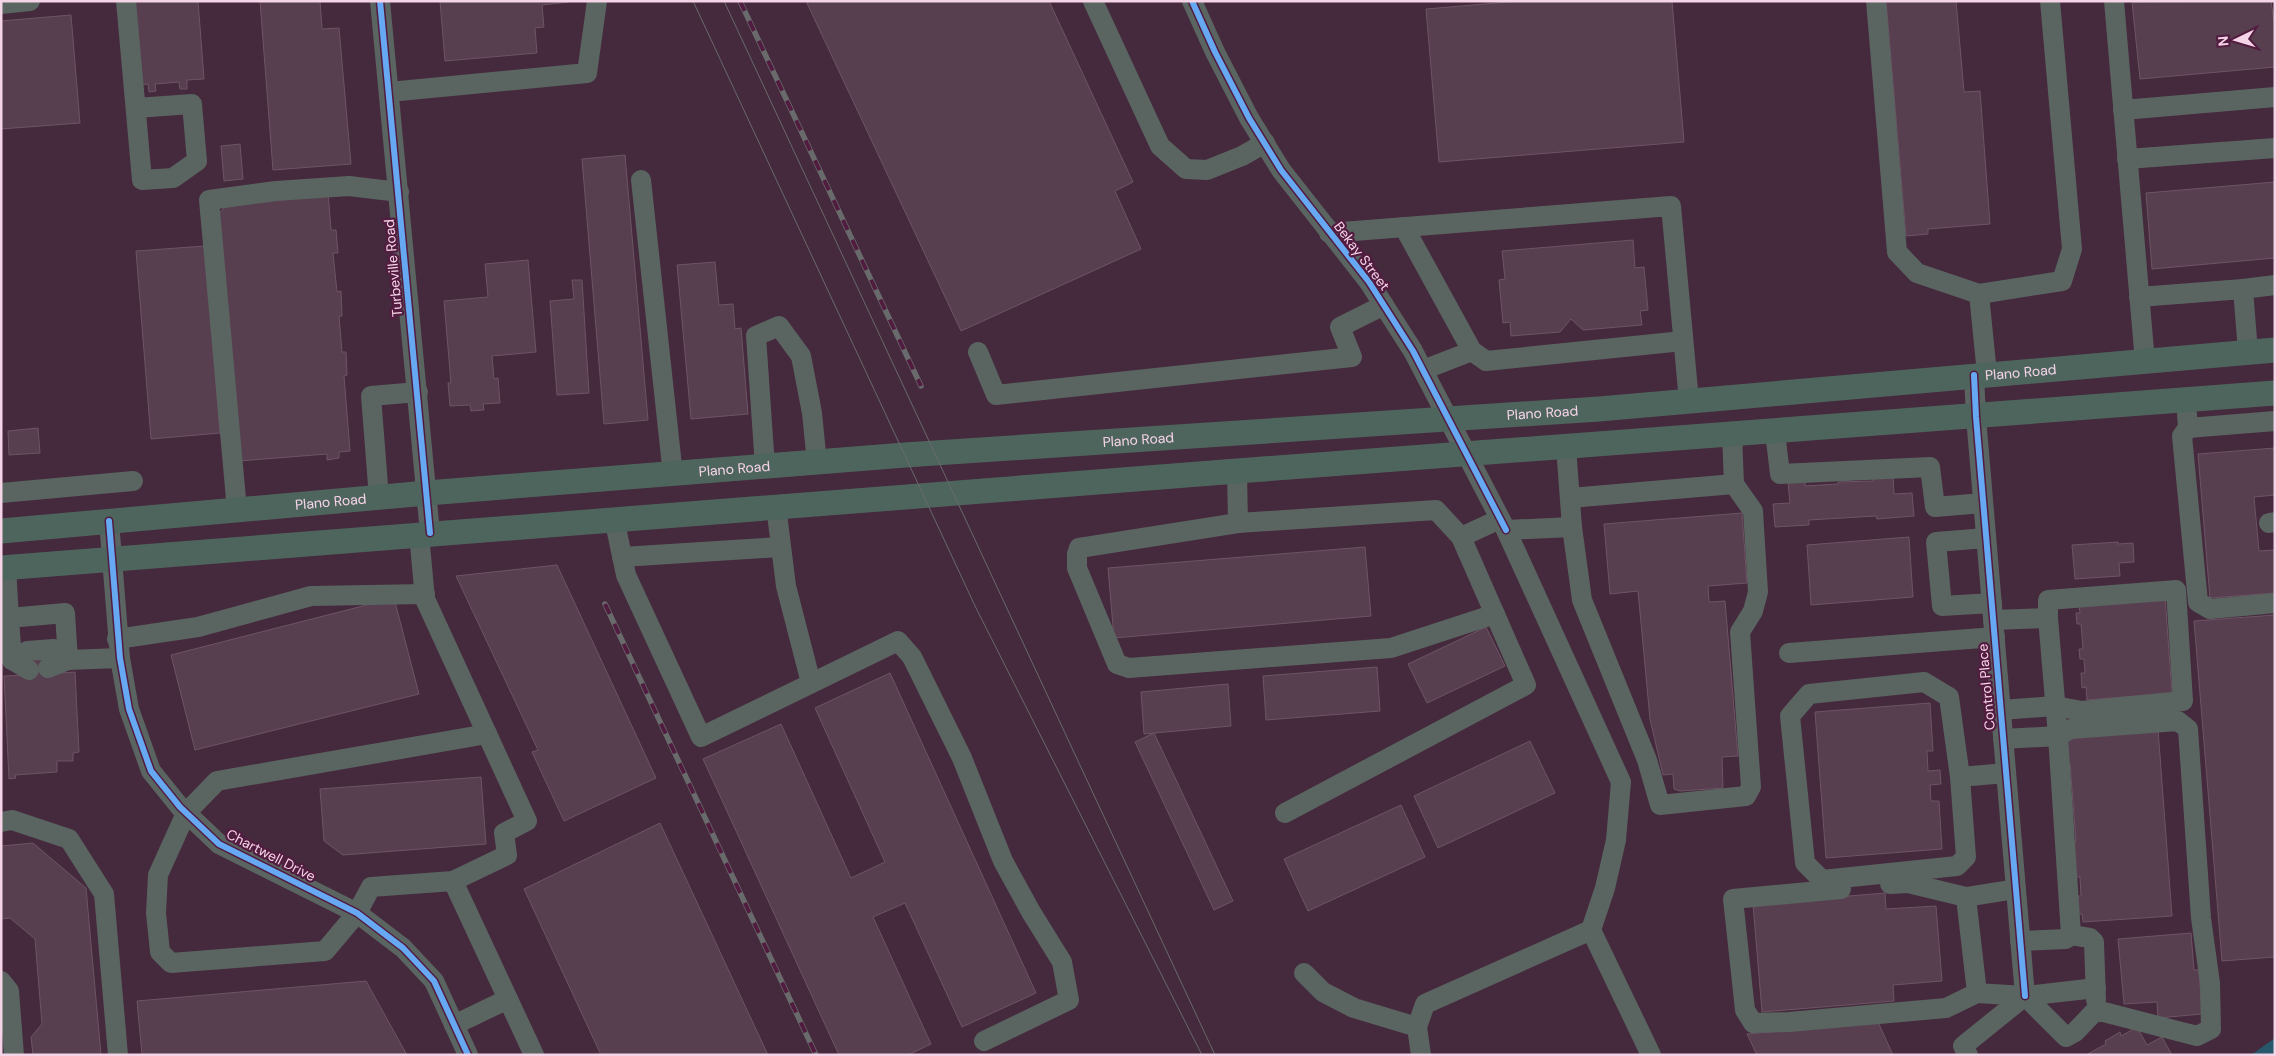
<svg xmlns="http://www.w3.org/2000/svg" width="2276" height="1056" font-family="'DM Sans',sans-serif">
<rect width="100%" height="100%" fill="#45293c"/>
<path fill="#26576a" d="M2275,1038V1055H2251Z"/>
<g fill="#573f4f" stroke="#6d5565">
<path d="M133,1H198L204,79L187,80V89H180L179,82L155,84L156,91L149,92L148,84L139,85Z"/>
<path d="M260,1H320L322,29L339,28L351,164L273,170Z"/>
<path d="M440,1H568L569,2L542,5L544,27L535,28L537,53L445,61Z"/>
<path d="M806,1H1049L1133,182L1115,191L1141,249L961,331Z"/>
<path d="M1520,1H1672L1684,142L1439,162L1426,9Z"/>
<path d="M1886,1H1956L1964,92L1980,91L1990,224L1928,229V234L1906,236Z"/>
<path d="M2271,1L2275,28V67L2140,79L2132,2Z"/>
<path d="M71,15L80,123L1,129V21Z"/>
<path d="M240,144L243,179L224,181L221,146Z"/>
<path d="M625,155L648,420L604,424L582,159Z"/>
<path d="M2275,182V258L2152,269L2146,193Z"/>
<path d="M328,192L331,230H336L338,253H333L337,292L341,291L342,316H339L342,352H346L347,375L344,376L350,451L339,452V458L327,460V454L239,461L219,214L230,200Z"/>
<path d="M1633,240L1635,268L1644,267L1648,310L1640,311L1642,325L1583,330L1571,319L1560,332L1511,336L1510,322L1503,323L1499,280L1505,279L1502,251Z"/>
<path d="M205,246L220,433L151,439L136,251Z"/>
<path d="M528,260L536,352L492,356L494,379L498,378L500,403L483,404L484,410L471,411L470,405L450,406L448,383H451L444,301L488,297L485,264Z"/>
<path d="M715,262L719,305L733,304L735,329L741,328L748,414L691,419L677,265Z"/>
<path d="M572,280H582L589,393L557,395L550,301L574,299Z"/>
<path d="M38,428L40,453L9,455L8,431Z"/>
<path d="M2275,448V495L2254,497L2259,551L2275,550V593L2210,598L2198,454Z"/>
<path d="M1893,475L1894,494L1912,493L1914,516L1877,519L1876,516L1809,520V525L1775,527L1773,504L1790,503L1788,483L1805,481V486L1838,484V482L1873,481L1872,476Z"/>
<path d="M1742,513L1747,583L1708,586L1709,602L1725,601L1738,756L1722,757L1723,788L1680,791L1674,789L1673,774L1663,775L1650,719L1638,591L1610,594L1604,524Z"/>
<path d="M1909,537L1913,597L1811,605L1807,545Z"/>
<path d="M2118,542V544L2133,543L2134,562L2119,563L2120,576L2075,579L2072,545Z"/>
<path d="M1365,547L1371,616L1114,638L1108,568Z"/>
<path d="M557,565L656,778L564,821L532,752L538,750L456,576Z"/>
<path d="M2165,597L2172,693L2087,700L2086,687L2082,688L2081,673H2085L2084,659H2080L2079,649H2083L2081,624H2077L2076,613H2080L2079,604Z"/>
<path d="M394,598L419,694L195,750L171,655Z"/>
<path d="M2275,615V957L2222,961L2194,621Z"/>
<path d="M1486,627L1505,666L1427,703L1408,664Z"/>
<path d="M48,652L49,674L75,672L79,752L73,753V761H57V772L15,775L16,778L9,779L4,676L29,675L28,653Z"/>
<path d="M1377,667L1380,711L1266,720L1263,676Z"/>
<path d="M890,673L1036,993L962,1027L905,903L873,917L931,1044L908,1055H839L703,759L781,724L851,878L885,862L815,708Z"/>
<path d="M1228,684L1231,726L1144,734L1141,692Z"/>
<path d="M1930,703L1933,751H1927L1928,771L1940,770L1941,784L1930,785L1931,801H1939L1942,849L1826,858L1815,712Z"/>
<path d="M2158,729L2172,916L2083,922L2082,914H2078L2077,896H2081L2080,877H2075L2072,843L2076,842L2070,764H2066L2064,738Z"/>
<path d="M1154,733L1233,901L1214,910L1135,742Z"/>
<path d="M1530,741L1555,793L1438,848L1414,796Z"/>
<path d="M481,777L486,844L343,855L324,841L320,789Z"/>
<path d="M1401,805L1425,857L1308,911L1284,859Z"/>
<path d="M660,823L768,1055H601L524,889Z"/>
<path d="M33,843L86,888L101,1055H33L31,1037L42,1024L35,939L10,918L1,919V846Z"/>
<path d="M1885,893L1886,909L1936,906L1942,981L1893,985L1894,1001L1762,1012L1753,904Z"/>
<path d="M2191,933L2194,970H2199L2202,1014L2158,1018L2157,1002L2124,1004L2118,939Z"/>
<path d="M366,981L407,1055H142L137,1001Z"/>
<path d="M1878,1022L1893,1055H1757L1747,1034Z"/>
<path d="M2137,1027L2147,1045L2162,1037L2172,1055H2086L2106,1044L2105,1041L2120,1032L2121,1036Z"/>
</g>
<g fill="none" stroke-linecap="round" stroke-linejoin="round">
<g stroke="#5a6461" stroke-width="20">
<path d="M126,1L142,180L173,178L197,161L192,104L136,108"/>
<path d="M380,1L430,533"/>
<path d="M1093,1L1160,146L1186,169L1207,170L1242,156L1265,143"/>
<path d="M1192,1L1215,52L1249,118L1281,170L1369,282L1413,351L1506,530L1621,782L1616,840L1605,888L1591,930L1651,1055"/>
<path d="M1876,1L1897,252L1917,273L1979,294L2062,281L2072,249L2050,1"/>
<path d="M2114,1L2145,362"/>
<path d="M1,4L30,1"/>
<path d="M389,92L587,73L597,1"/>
<path d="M2123,110L2275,97"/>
<path d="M2127,159L2275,148"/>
<path d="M641,180L673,475"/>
<path d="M1404,227L1472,351L1486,361L1683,341"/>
<path d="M1329,233L1671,206L1689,401"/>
<path d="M1979,294L1987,374"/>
<path d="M2139,297L2243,289"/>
<path d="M978,352L996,395L1352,357L1340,327L1384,305"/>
<path d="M2248,352L2243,289L2275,285"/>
<path d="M1423,370L1472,351"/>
<path d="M1974,375L1976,417L2025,996"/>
<path d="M2187,414L2188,428L2275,421"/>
<path d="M2188,428L2182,436L2198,602L2210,609L2275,603"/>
<path d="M1775,432L1780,474L1930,467L1935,507L1983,503"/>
<path d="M765,467L756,336L779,326L801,356L812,413L817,463"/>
<path d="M1237,471L1238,523L1436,510L1461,537"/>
<path d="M1,493L133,481"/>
<path d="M379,498L371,396L418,392"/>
<path d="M1570,498L1734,484L1732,435"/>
<path d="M776,506L786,586L811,683"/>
<path d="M237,510L209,200L276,191L349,186L399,192"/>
<path d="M614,518L626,575L701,737L898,641L912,657L962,758L1003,861L1031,912L1062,962L1069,1000L984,1041"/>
<path d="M109,521L120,658L129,709L151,771L180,807L219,844L357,913L403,948L434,981L468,1055"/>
<path d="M1238,523L1079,548L1077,554V568L1117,664L1129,668L1391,648L1495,614"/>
<path d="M2269,523L2275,522"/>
<path d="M1572,527L1582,600L1647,760L1660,805L1746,796L1751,787L1740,632L1753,611L1758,592L1753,511L1734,484"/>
<path d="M1506,530L1572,527L1566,447"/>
<path d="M419,534L425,599L527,821L504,833L507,855L453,881"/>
<path d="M1986,538L1936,542L1942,606L1992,603"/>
<path d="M622,557L780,547"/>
<path d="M6,567L9,618L65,613L68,660L120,658"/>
<path d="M9,618L12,660"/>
<path d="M2048,618L2058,736L2071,729L2178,721L2188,729L2201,918L2210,983L2211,1029L2197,1036L2096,1010L2075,1032L2066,1037L2025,996L2096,988"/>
<path d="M1993,620L2048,618V600L2176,590L2183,701L2082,711L2055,706L2001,710"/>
<path d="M117,639L198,627L311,596L425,594"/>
<path d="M1789,653L1995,637"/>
<path d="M12,660L27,651L54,649L68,660L48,668"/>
<path d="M12,660L29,670"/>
<path d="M487,734L217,781L186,813L158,875L156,913L160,952L171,963L325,951L357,913L371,887L453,881L534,1055"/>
<path d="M2003,739L2058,736L2071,935L2066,939L2020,941"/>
<path d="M1960,777L1949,697L1924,682L1809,694L1790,716L1805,863L1822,880L1957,866L1966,857L1960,777L2006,773"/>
<path d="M1285,813L1526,685L1461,537L1500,519"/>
<path d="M1,822L12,820L69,839L104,894L118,1055"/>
<path d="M1890,884L1908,883L1966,897"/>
<path d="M1841,889L1733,899L1745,1010L1753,1023L1789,1022L1946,1008L1977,993"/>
<path d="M2016,889L1966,897L1977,993L2025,996"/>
<path d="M2071,935L2090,938L2094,942L2096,1000"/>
<path d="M1304,973L1323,992L1354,1008L1417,1027"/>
<path d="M1,981L9,991L14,1055"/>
<path d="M454,1025L508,999"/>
<path d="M1421,1055L1417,1027L1425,1004L1591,930"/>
<path d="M1968,1055L1963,1046L2025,996"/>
</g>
<g stroke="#4e655e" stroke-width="25">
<path id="s1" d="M1,531L427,493L905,455L1599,409L2275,350"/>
<path d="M1,568L1237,471L2275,393"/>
</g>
<g stroke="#686a6b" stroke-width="1">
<path d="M693,1L976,608L1202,1055"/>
<path d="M724,1L1215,1055"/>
</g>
<defs>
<g id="rail">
<path d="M740,1L921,386"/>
<path d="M605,604L816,1055"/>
</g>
</defs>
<use href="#rail" stroke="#686a6b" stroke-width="5.5"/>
<use href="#rail" stroke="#521c40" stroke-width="4" stroke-dasharray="11" stroke-linecap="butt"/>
<defs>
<g id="cycleway">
<path d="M380,1L430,533"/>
<path d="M1192,1L1215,52L1249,118L1281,170L1369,282L1413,351L1506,530"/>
<path d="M1974,375L1976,417L2025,996"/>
<path d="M109,521L120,658L129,709L151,771L180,807L219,844L357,913L403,948L434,981L468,1055"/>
</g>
</defs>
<use href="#cycleway" stroke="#521c40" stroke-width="9"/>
<use href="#cycleway" stroke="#66a8f1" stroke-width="6"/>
</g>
<g text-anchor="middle" stroke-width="4.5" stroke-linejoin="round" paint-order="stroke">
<g font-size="14" fill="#f6d4e7" stroke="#521c40">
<text transform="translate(1362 256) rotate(53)" y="5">Bekay Street</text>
<text transform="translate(393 268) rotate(-95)" y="5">Turbeville Road</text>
<text dy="5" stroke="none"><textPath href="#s1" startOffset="2026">Plano Road</textPath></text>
<text dy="5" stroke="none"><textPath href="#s1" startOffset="1546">Plano Road</textPath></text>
<text dy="5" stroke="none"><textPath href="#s1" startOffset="1141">Plano Road</textPath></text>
<text dy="5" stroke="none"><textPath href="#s1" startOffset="736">Plano Road</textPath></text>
<text dy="5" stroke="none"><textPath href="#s1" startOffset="331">Plano Road</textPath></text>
<text transform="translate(1986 687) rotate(-95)" y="5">Control Place</text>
<text transform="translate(271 855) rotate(27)" y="5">Chartwell Drive</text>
</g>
</g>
<rect width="2276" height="1056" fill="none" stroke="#f6d4e7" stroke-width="5"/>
<g transform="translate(2236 40) rotate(265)" stroke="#521c40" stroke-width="4" paint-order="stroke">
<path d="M0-4L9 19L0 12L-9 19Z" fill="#f6d4e7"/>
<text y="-8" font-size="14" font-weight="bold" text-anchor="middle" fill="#f6d4e7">N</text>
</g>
</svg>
